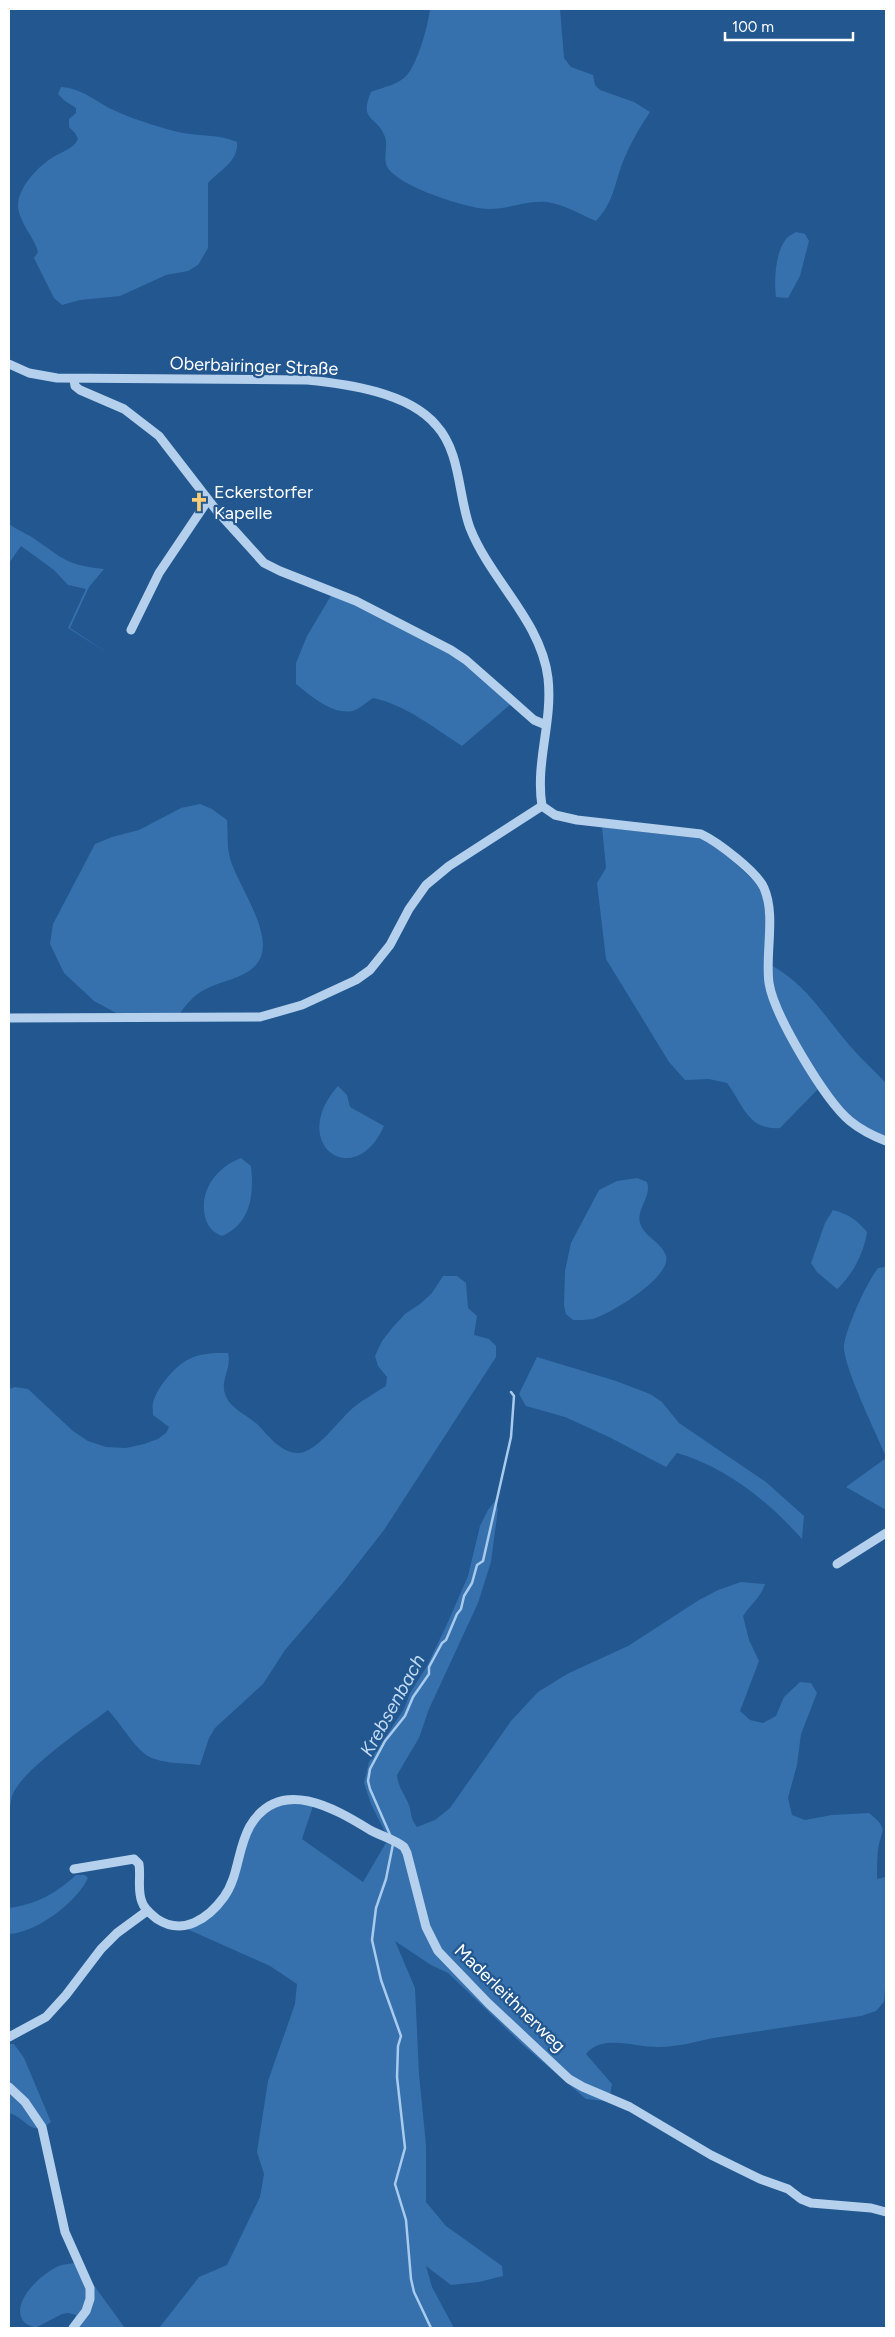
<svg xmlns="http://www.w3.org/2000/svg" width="895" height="2337" font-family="Figtree,sans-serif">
<rect width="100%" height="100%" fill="#225790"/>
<g fill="#3671ae">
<path d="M430,9H560L564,58L571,67L593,75L595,85L600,90L634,102L650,112C640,127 631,142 624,159C614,183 615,201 596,221C579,214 566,205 547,202C526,200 507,210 487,209C466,208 392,185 386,164C384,155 388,145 385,137C378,116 358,122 371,92C383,87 398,85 407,75C418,62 428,26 430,9Z"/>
<path d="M61,87C80,88 93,99 109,108C127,117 155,126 174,131C195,137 217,133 237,142C239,161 220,170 208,183V248L198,265L188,271L166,275L120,296L80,300L62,305L54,298L34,258L38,252C34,236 19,223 18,206C18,188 36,169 50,159C60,152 73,150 78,139L75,133L69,127V119L76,113V108L65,101L58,94Z"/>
<path d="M796,232L805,234L809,241L800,276L788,298L776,297C774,281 775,253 786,239C788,236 793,234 796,232Z"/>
<path d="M9,524C17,530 28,534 36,540C65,560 67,565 104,569L89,587L70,628L109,654L68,628L86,589L68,585L54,570L21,546L9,563Z"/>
<path d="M332,594L366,608L453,654L512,703L462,746C434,728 406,705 373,698C367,702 359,709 353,711C332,715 311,696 296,684V663L307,636Z"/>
<path d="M200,804L212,809L227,820C228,831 227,843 229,854C234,882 280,938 256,965C243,979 220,981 204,990C193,996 187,1004 180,1013L118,1014L94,1001L64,973L50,944L53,924L95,844L112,837L139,830L181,808Z"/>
<path d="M602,827L703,839L717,846L758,885L763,898L766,921L765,962C806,982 823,1015 851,1047C862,1060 875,1071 886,1083V1138L856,1122L823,1084L780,1128C748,1131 743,1104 727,1083L709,1079L685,1080L669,1062L606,959L597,883L606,868Z"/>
<path d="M338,1086L347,1095L350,1107L384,1126C354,1193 287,1143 338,1086Z"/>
<path d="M241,1158L251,1166C254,1195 251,1223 222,1236C214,1233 209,1228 206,1220C197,1193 216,1167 241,1158Z"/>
<path d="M637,1178L647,1182C652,1197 636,1209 640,1223C644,1237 662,1242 666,1256C672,1277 610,1314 593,1319C587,1320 580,1320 573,1320L566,1314L564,1306L565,1271L571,1243L599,1190L617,1181Z"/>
<path d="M833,1210C848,1214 857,1220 867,1232C864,1253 852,1276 837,1289L817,1272L811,1263L825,1223Z"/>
<path d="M886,1267V1456C877,1435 842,1364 844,1345C847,1326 866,1284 878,1268Z"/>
<path d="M443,1276H457L466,1283L468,1308L477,1316L474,1335L489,1339L496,1346V1357L384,1530L341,1585L285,1650L263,1684L215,1728L209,1738L200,1765C184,1763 160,1764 146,1755C131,1743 121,1724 108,1710C86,1727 21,1770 12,1796C10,1804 9,1814 9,1823V1389L15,1387L28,1389L73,1431L88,1441L106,1447L126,1448L144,1444L158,1439L166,1433L169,1427L153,1415C153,1411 152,1406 153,1403C157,1387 175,1366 189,1359C201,1353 215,1353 228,1353C232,1368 220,1380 225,1394C230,1409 246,1414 257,1424C268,1435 279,1451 296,1453C316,1455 339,1419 354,1407C364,1399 375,1393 386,1386L387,1377L378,1366L375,1356L382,1341L393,1327L405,1314L420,1304L432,1293Z"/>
<path d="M537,1357L616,1381L650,1394L662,1402L679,1423L766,1482L804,1516L802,1539C768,1501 726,1467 677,1453L666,1467L609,1437L565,1417L526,1406L519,1394Z"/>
<path d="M886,1458V1510L846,1487Z"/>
<path d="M495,1501L498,1509L491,1562L478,1603L429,1709L419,1738L397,1775C399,1790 404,1792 409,1805C412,1814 410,1818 417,1827L435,1820L450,1808L511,1721L538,1692L567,1674L628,1646L699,1600L718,1590L741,1582L765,1584C761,1597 751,1604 743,1616L749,1640L759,1661L740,1711L750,1720L763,1723L776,1716L784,1697L800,1682L811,1683L817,1693L801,1734L797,1765L788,1798L792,1815L805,1820L832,1815L869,1813C890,1830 881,1829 878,1850C877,1860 877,1869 877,1879L886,1877V1975L884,2002L876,2011L861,2016C814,2023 767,2030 720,2037C700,2040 680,2047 659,2047C637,2048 603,2033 586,2054L612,2084L610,2095L604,2101L586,2099L524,2046L448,1973L431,1965L395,1941L415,1988L419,2074L426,2145V2202L446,2226L502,2266L503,2276L479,2282L451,2285L426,2266L432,2287L454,2328H159L199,2277L227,2265L260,2197L264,2174L257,2152L268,2081L295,2004L297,1984L270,1966L187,1929L215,1910L246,1838L265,1813L284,1803H314L302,1839L363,1882L387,1841V1836L371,1804L364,1783L369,1762L404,1709L410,1693L427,1666L448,1622L468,1576L480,1526L488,1510Z"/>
<path d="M76,1875H85L88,1878C77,1902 36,1933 9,1934V1908C37,1904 55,1894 76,1875Z"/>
<path d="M9,2044H14L24,2058L51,2122C31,2139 26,2117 9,2113Z"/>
<path d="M75,2263C90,2293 92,2294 74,2323L76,2315L68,2313L62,2314L35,2328C32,2326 27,2325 25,2323C7,2304 43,2272 59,2266C64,2264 70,2264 75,2263Z"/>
<path d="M90,2280L125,2328H79C92,2309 95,2302 90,2280Z"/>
</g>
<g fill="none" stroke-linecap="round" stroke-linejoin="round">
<g stroke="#a8cbed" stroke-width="2.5">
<path d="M391,1837L370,1789L368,1781L370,1769L385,1741L405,1716L413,1697L429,1674V1667L442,1643L446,1640L457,1614L461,1609L464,1596L472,1583L477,1565L483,1561L511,1437L514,1396L511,1392"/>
<path d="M393,1844L386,1879L376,1908L372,1940L381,1980L401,2036L398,2046L397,2077L405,2148L395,2184L406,2220L411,2279L414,2292L431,2328"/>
</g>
<g stroke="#b4d0ec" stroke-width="9">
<path d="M9,364L29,373L57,378L307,380C347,384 408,392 436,425C461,452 458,496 470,528C491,581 541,621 548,678C553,722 535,762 542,806L555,815L577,820L701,834C718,842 757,872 764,888C776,915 765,954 769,983C774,1015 825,1100 850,1121C861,1130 873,1136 886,1141"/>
<path d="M74,379L75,386L80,390L124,409L159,436L217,511L264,563L280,571L356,601L451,650L466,660L534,720L546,725"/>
<path d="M131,630L159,573L208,500"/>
<path d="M9,1018L260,1017L302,1005L356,980L370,970L390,945L409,909L426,885L449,866L542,806"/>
<path d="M837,1564L886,1533"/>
<path d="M74,1869L134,1859L139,1864C141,1877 137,1890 142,1902C144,1909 151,1914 157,1919C183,1936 208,1919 224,1897C239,1876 237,1849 250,1826C280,1776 334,1808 370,1830C381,1836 394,1839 404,1847L407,1853L426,1927L438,1951L488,2003L569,2079L583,2087L630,2107L711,2155L760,2179L788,2189L801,2199L811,2203L871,2208L886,2212"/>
<path d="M9,2037L46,2017L66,1995L101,1949L117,1933L147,1911"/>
<path d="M9,2087L25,2102L42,2127L65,2232L90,2288V2299L86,2311L73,2328"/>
</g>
</g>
<defs>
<symbol id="church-bare" viewBox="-9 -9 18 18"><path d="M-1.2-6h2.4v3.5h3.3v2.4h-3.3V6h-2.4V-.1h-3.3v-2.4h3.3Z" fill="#f8cd76" stroke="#225790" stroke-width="2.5" paint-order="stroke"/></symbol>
</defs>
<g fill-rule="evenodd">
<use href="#church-bare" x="185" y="488" width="28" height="28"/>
</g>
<g text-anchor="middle" stroke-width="4.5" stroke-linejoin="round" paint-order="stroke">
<g font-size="18" fill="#fff" stroke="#225790">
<text transform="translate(254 366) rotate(2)" y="6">Oberbairinger Straße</text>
<text transform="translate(510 1998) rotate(44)" y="6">Maderleithnerweg</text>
</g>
<g font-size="18" fill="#fff" stroke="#225790" text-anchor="start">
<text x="214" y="498">Eckerstorfer<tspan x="214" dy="21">Kapelle</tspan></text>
</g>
<g font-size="19" font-style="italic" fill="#c0d9f3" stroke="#225790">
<text transform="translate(392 1705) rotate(-61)" y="7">Krebsenbach</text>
</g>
</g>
<rect width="895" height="2337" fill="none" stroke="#ffffff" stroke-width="20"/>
<path d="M725 32v8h128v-8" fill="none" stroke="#ffffff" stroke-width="2.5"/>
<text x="732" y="32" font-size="15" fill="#ffffff" stroke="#225790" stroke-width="4" paint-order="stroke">100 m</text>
</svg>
